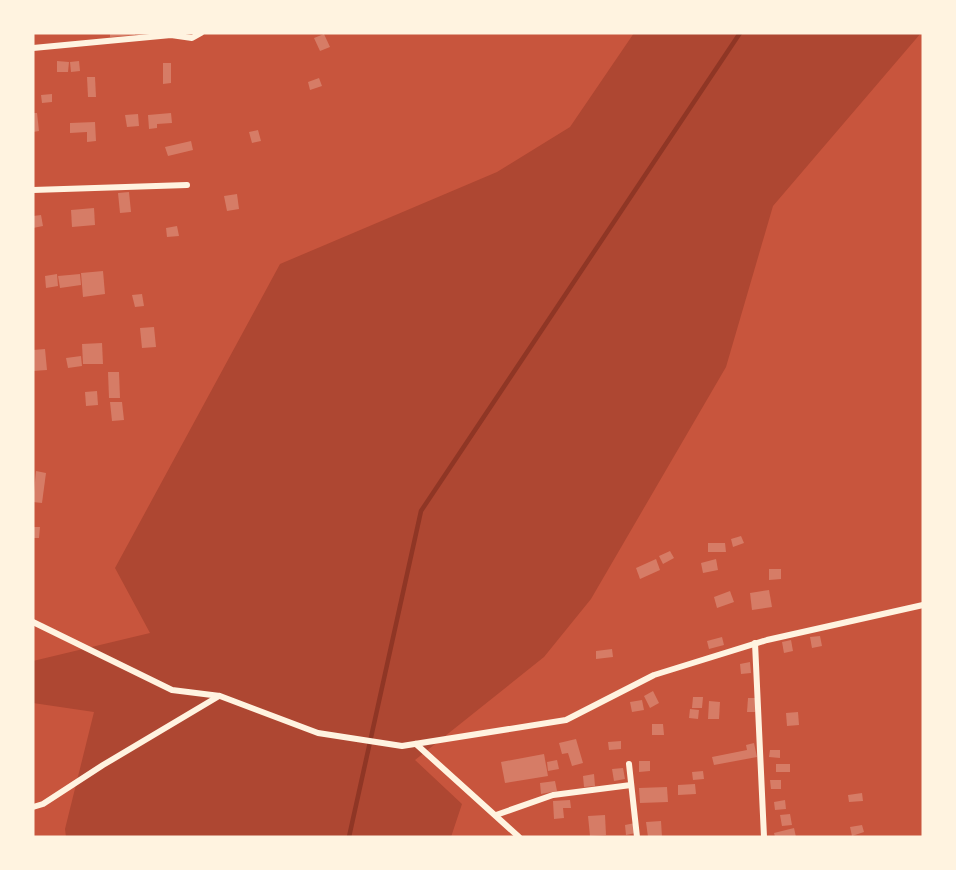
<svg xmlns="http://www.w3.org/2000/svg" width="956" height="870" font-family="Inter,sans-serif">
<rect width="100%" height="100%" fill="#c8553d"/>
<path fill="#ae4732" d="M634,33H921L773,206L726,367L591,599L544,657L415,760L462,804L451,837H66L65,829L94,712L33,703V661L150,633L115,568L280,264L497,172L570,127Z"/>
<g fill="none" stroke-linecap="round" stroke-linejoin="round">
<path stroke="#8f3625" stroke-width="4.5" d="M349,837L421,511L740,33"/>
</g>
<g fill="#d67c66">
<path d="M110,33H135V35L110,37Z"/>
<path d="M324,34L330,47L320,51L314,38Z"/>
<path d="M57,61L69,62L68,72H57Z"/>
<path d="M79,61L80,71L71,72L70,62Z"/>
<path d="M163,63H171V83L163,84Z"/>
<path d="M87,77H95L96,97H88Z"/>
<path d="M319,78L322,86L310,90L308,82Z"/>
<path d="M52,94V102L42,103L41,95Z"/>
<path d="M33,113H37L39,131L33,132Z"/>
<path d="M171,113L172,123L157,124V128L149,129L148,115Z"/>
<path d="M138,114L139,126L127,127L125,115Z"/>
<path d="M95,122L96,141L87,142V132L70,133V123Z"/>
<path d="M258,130L261,141L252,143L249,132Z"/>
<path d="M191,141L193,150L168,156L165,147Z"/>
<path d="M129,192L131,212L120,213L118,193Z"/>
<path d="M237,194L239,209L227,211L224,196Z"/>
<path d="M94,208L95,225L72,227L71,210Z"/>
<path d="M41,215L43,226L33,228V216Z"/>
<path d="M177,226L179,236L167,237L166,228Z"/>
<path d="M103,271L105,294L83,297L81,273Z"/>
<path d="M57,274L58,286L46,288L45,276Z"/>
<path d="M80,274L81,285L60,288L58,276Z"/>
<path d="M142,294L144,306L135,307L132,295Z"/>
<path d="M154,327L156,347L142,348L140,328Z"/>
<path d="M102,343L103,364H83L82,344Z"/>
<path d="M45,349L47,370L33,371V350Z"/>
<path d="M81,356L82,366L68,368L66,358Z"/>
<path d="M108,372H119L120,398H109Z"/>
<path d="M97,391L98,405L86,406L85,392Z"/>
<path d="M110,402H122L124,420L112,421Z"/>
<path d="M36,471L46,473L42,503L33,502Z"/>
<path d="M33,527H40L39,538H33Z"/>
<path d="M741,536L744,543L733,547L731,539Z"/>
<path d="M708,543H725L726,552H708Z"/>
<path d="M670,551L674,558L663,564L659,556Z"/>
<path d="M656,559L660,570L640,579L636,568Z"/>
<path d="M716,559L718,570L703,573L701,563Z"/>
<path d="M769,569H781V579L769,580Z"/>
<path d="M769,590L772,607L752,610L750,593Z"/>
<path d="M730,591L734,602L717,608L714,597Z"/>
<path d="M820,636L822,646L812,648L810,637Z"/>
<path d="M722,637L724,645L709,649L707,641Z"/>
<path d="M791,640L793,651L784,653L782,642Z"/>
<path d="M612,649L613,657L596,659V651Z"/>
<path d="M750,662L751,673L741,674L740,664Z"/>
<path d="M653,691L659,703L650,708L644,696Z"/>
<path d="M693,697H703L702,708H692Z"/>
<path d="M748,698H756L755,712H747Z"/>
<path d="M642,700L644,710L632,712L630,702Z"/>
<path d="M709,701L720,702L719,719H708Z"/>
<path d="M690,709L699,710L698,719L689,718Z"/>
<path d="M798,712L799,725L787,726L786,713Z"/>
<path d="M652,724H663L664,735H652Z"/>
<path d="M576,739L583,763L572,766L568,753L562,754L559,743Z"/>
<path d="M621,741V749L609,750L608,742Z"/>
<path d="M754,743L757,757L714,765L712,757L747,750L746,745Z"/>
<path d="M770,750H780V758L769,757Z"/>
<path d="M544,754L548,776L505,783L501,762Z"/>
<path d="M557,760L559,769L548,771L547,762Z"/>
<path d="M639,761H650V771L639,772Z"/>
<rect x="776" y="764" width="14" height="8"/>
<path d="M623,768L625,779L614,781L612,769Z"/>
<path d="M703,771L704,779L693,780L692,772Z"/>
<path d="M594,774L595,786L584,787L583,776Z"/>
<path d="M770,780H781V789H771Z"/>
<path d="M555,781L557,791L541,794L540,783Z"/>
<path d="M695,784L696,794L678,795V785Z"/>
<path d="M667,787L668,802L640,803L639,788Z"/>
<path d="M862,793L863,801L849,802L848,795Z"/>
<path d="M570,800L571,808H563L564,818L554,819L553,801Z"/>
<path d="M785,800L786,809L775,810L774,802Z"/>
<path d="M790,814L792,825L782,826L780,815Z"/>
<path d="M605,815L606,835L590,836L588,816Z"/>
<path d="M661,821L662,837H648L646,822Z"/>
<path d="M635,823L636,833L626,835L625,825Z"/>
<path d="M862,825L864,832L852,836L850,827Z"/>
<path d="M794,828L796,837H775L774,833Z"/>
</g>
<g fill="none" stroke-linecap="round" stroke-linejoin="round">
<g stroke="#fff3e0" stroke-width="6">
<path d="M33,48L171,35L192,38L201,33"/>
<path d="M33,190L187,185"/>
<path d="M33,622L172,690L220,696L318,733L402,746L566,720L654,675L767,640L923,605"/>
<path d="M755,643L764,837"/>
<path d="M416,744L519,837"/>
<path d="M629,764L637,837"/>
<path d="M33,807L43,804L103,765L219,696"/>
<path d="M496,815L553,795L631,785"/>
</g>
</g>
<rect width="956" height="870" fill="none" stroke="#fff3e0" stroke-width="69"/>
</svg>
